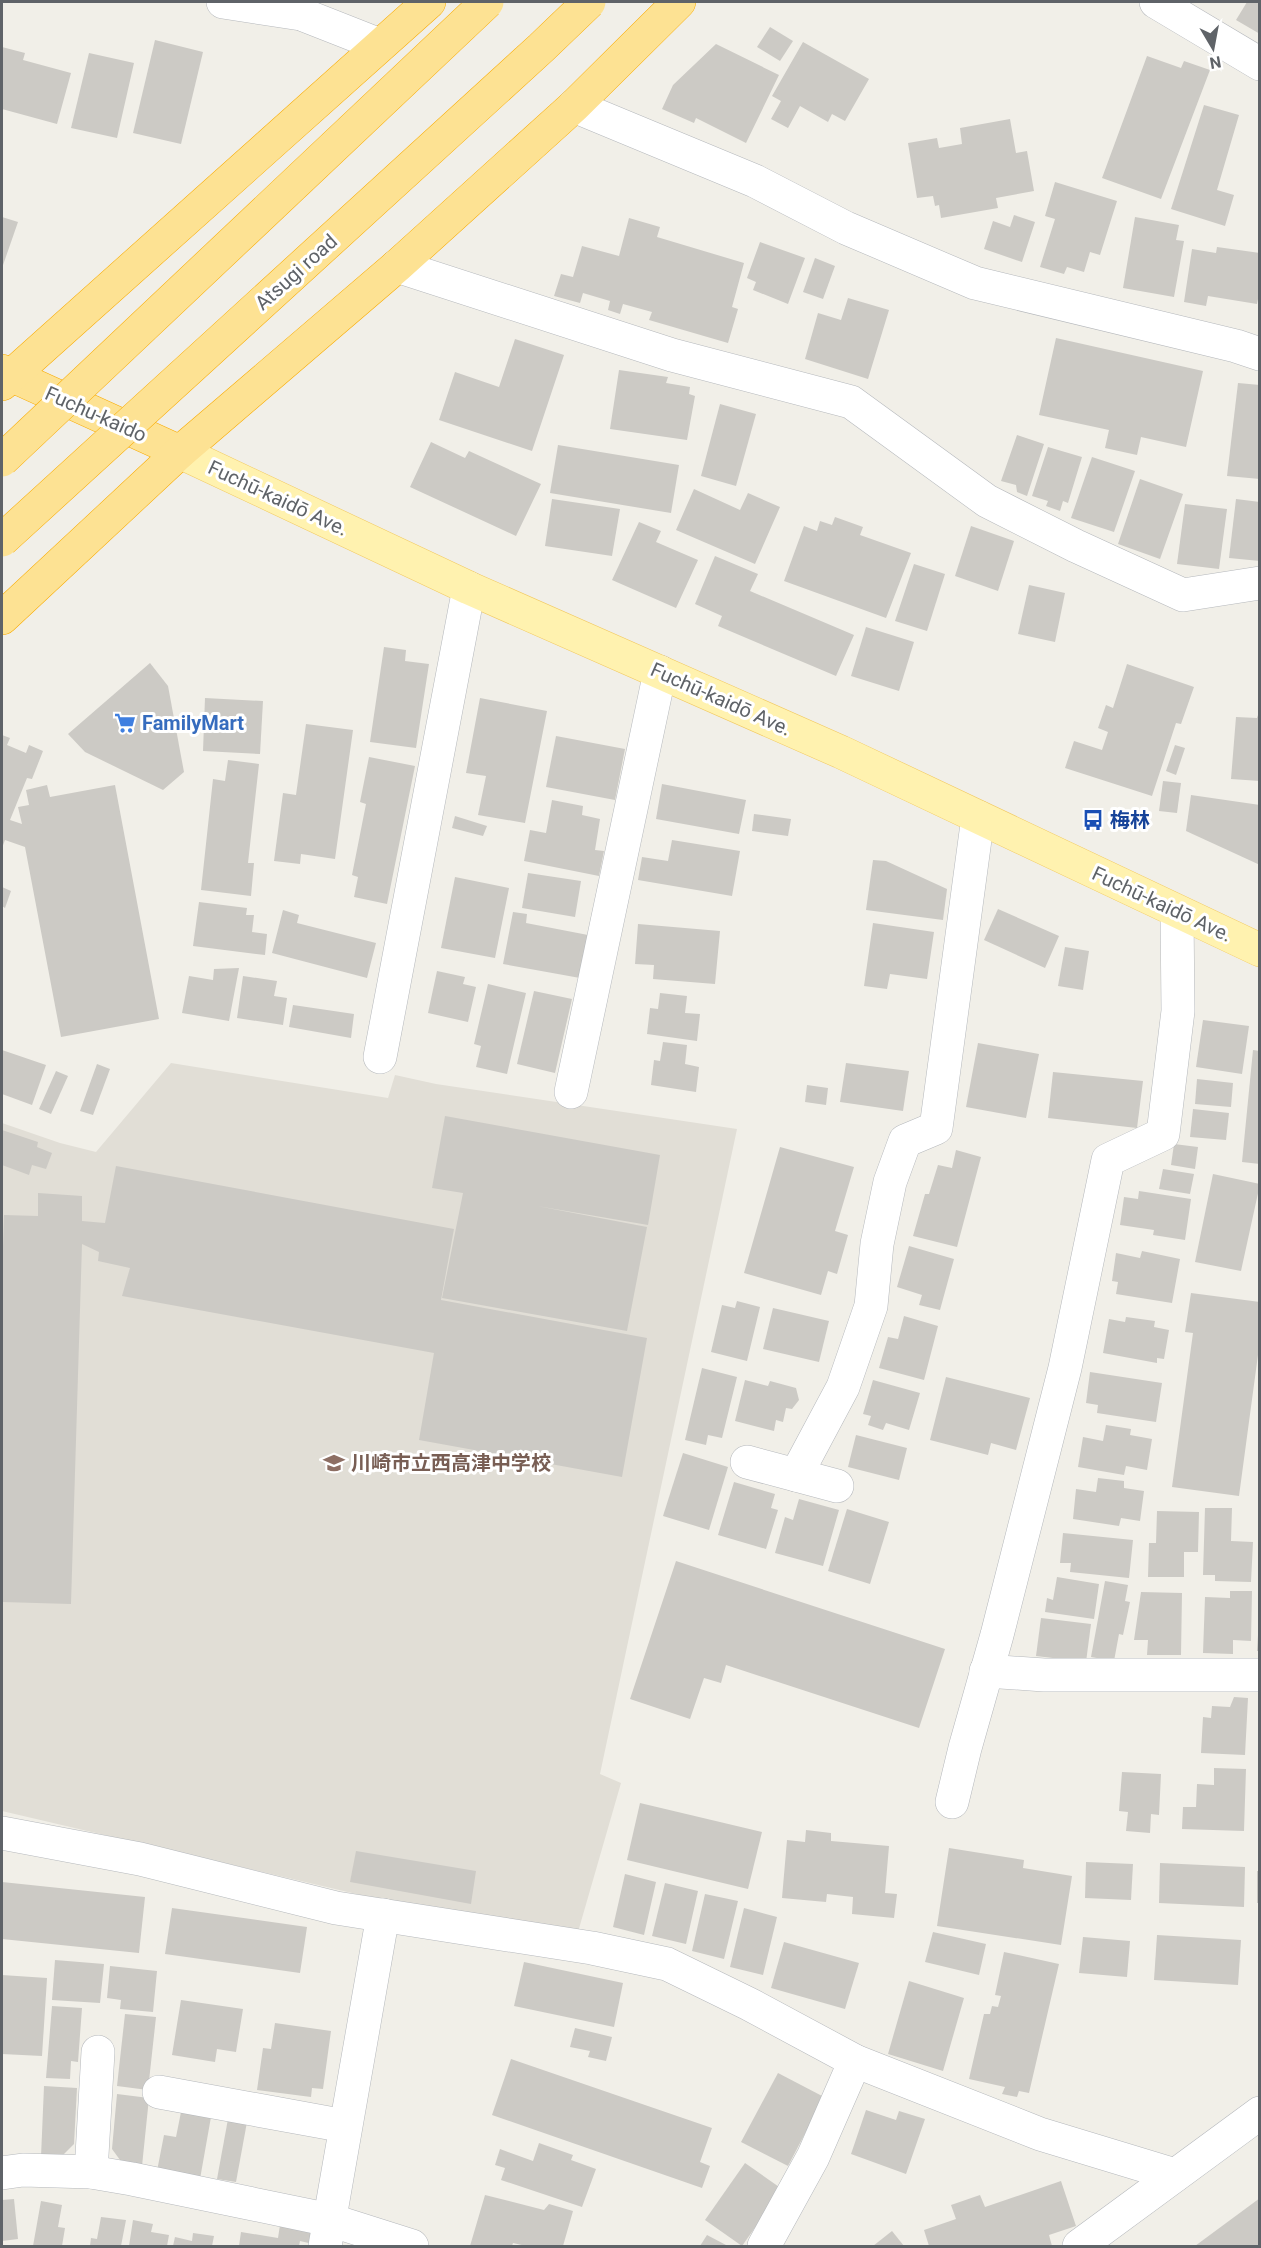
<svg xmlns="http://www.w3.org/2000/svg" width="1261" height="2248" font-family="Roboto,'Noto Sans JP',sans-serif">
<rect width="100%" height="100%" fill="#f1efe8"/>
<path fill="#e1ded6" d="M171,1063L388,1098L395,1075L436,1084L737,1129L600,1774L621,1783L578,1932L382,1900L2,1811V1123L60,1143L96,1152Z"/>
<g fill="#cccac5">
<path d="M1247,2H1260V34L1236,20Z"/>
<path d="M770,27L793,41L780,61L757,47Z"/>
<path d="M155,40L203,52L181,144L133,133Z"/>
<path d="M803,42L869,79L845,121L832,114L828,122L800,106L788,128L771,119L781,101L772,96Z"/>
<path d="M716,44L779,75L746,143L696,118L694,123L662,109L673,85Z"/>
<path d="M2,47L25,53L23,60L71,73L57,124L2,109Z"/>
<path d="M89,53L134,63L117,138L71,128Z"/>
<path d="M1147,56L1181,68L1184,61L1210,70L1161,199L1102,178Z"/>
<path d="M1204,105L1239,115L1217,190L1234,195L1225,226L1171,209Z"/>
<path d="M1010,119L1016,153L1027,151L1034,191L996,198L998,208L941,218L939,205L935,206L933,196L917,198L908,143L937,138L939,148L962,144L960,128Z"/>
<path d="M1055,182L1117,201L1100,255L1090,252L1084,272L1067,267L1064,274L1040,267L1055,219L1045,216Z"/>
<path d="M1014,215L1035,222L1022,262L984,249L993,221L1010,227Z"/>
<path d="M2,217L18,222L2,268Z"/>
<path d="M1135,217L1179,225L1176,240L1184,241L1174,297L1123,288Z"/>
<path d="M629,218L660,227L657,237L744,263L732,307L738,309L728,343L649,320L652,312L623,304L620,314L608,310L610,301L583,293L580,303L554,296L561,274L573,277L582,246L619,256Z"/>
<path d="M760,242L805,258L788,304L753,290L756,282L747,278Z"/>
<path d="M1217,247L1260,253V289L1257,304L1208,296L1206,306L1184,302L1192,249L1216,253Z"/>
<path d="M815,258L835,266L823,299L803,292Z"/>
<path d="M848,298L889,310L868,379L805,359L818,313L841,320Z"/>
<path d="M1056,338L1203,371L1186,447L1141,437L1137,455L1105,448L1109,430L1039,415Z"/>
<path d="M515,339L564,355L532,451L439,420L455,372L499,387Z"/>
<path d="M619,370L668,377L666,383L690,387L689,394L695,396L687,440L610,429Z"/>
<path d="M1238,383L1260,385V479L1227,476Z"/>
<path d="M720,404L756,414L736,486L701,476Z"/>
<path d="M1017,435L1044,444L1027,496L1017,492L1016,485L1001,481Z"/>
<path d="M431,442L465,458L469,451L541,484L516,536L410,487Z"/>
<path d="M558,445L679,465L671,513L550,493Z"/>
<path d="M1048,447L1082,457L1068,503L1063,501L1060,511L1046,506L1048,501L1032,496Z"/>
<path d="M1092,457L1135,471L1114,532L1071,518Z"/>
<path d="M1140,479L1183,494L1160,559L1118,544Z"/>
<path d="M694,489L740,510L748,493L780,507L755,564L676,530Z"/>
<path d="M552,499L620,509L612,556L545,546Z"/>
<path d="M1236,499L1260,502V561L1229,558Z"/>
<path d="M1185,504L1227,509L1219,569L1177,564Z"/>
<path d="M835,517L863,527L860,535L911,553L886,618L784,581L804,526L817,531L820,521L832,525Z"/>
<path d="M639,522L661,531L656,542L698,560L676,608L612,580Z"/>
<path d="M971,526L1014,541L998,591L955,576Z"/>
<path d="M715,556L758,574L750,591L854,635L836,676L718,626L722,616L695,604Z"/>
<path d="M914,564L945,574L927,631L895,621Z"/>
<path d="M1029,585L1065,593L1055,642L1018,634Z"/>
<path d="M866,627L914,642L899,691L851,676Z"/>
<path d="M384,647L406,650L405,661L429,664L416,748L370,742Z"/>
<path d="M150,663L168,686L184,772L163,790L85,752L68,734Z"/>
<path d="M1127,664L1194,687L1181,724L1176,723L1152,796L1065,768L1074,741L1102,750L1108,732L1098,728L1106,705L1113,708Z"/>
<path d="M205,698L263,701L260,754L203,751Z"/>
<path d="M480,698L547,711L525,823L478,815L486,776L466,773Z"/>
<path d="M1259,712L1260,781L1231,779L1236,717L1257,718Z"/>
<path d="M306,724L353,730L335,859L301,854L300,864L274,861L283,793L296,795Z"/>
<path d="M2,735L10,738L7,745L26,753L29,745L43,751L32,779L27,778L10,820L22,824L18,807L29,805L26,790L47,785L50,797L115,785L159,1019L61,1037L25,847L5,840L2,848Z"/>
<path d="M556,736L625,749L615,800L546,787Z"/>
<path d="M1175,745L1185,748L1176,775L1166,771Z"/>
<path d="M369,757L415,766L387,904L354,897L358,877L352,875L366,804L360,802Z"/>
<path d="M228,760L259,764L248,863H254L251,896L201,890L213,779L225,781Z"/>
<path d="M1163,781L1181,783L1177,813L1159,811Z"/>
<path d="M662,784L746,800L739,834L656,819Z"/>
<path d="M1191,795L1260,805V865L1186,831Z"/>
<path d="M552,800L583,806L582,815L600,819L595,850L604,851L599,876L524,861L530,830L546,833Z"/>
<path d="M754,814L791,819L788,836L752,831Z"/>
<path d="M455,816L487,826L483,836L452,828Z"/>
<path d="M672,840L740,851L732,896L638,880L642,857L668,861Z"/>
<path d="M873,860L886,861L947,889L943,920L866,910Z"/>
<path d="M528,873L581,881L575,917L522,908Z"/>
<path d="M455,877L509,888L495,958L441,948Z"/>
<path d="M2,887L11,891L5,908L2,906Z"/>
<path d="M199,902L247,908L246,915H254L252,932L267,934L265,955L193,946Z"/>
<path d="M998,909L1059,936L1045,968L984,940Z"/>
<path d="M283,910L299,915L297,923L376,943L367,978L272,953Z"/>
<path d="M513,912L527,914L526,923L588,935L580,978L503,964Z"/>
<path d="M873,923L934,932L927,979L890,974L887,989L864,986Z"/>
<path d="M638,924L720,931L715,984L653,979L654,965L635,964Z"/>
<path d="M1065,947L1089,951L1083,990L1058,986Z"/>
<path d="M239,968L229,1021L182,1013L189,976L213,980L214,969Z"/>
<path d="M437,971L465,977L463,984L476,987L468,1022L428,1013Z"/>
<path d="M243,976L277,981L274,996L287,998L283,1025L237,1018Z"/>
<path d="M488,984L526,993L507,1074L476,1067L481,1046L474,1044Z"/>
<path d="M534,991L572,999L555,1073L517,1064Z"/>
<path d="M660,993L687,996L685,1013L700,1014L697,1041L647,1034L650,1008L658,1009Z"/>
<path d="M293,1005L354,1014L351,1038L289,1027Z"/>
<path d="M1203,1020L1249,1026L1242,1074L1196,1067Z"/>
<path d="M663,1042L687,1045L685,1064L699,1067L696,1092L651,1085L654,1060L660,1061Z"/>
<path d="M978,1043L1039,1054L1026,1118L966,1107Z"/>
<path d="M2,1050L46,1065L32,1105L2,1094Z"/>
<path d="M1253,1050L1260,1051V1164L1242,1162Z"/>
<path d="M846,1063L909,1071L903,1111L840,1102Z"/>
<path d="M97,1064L110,1069L93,1115L80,1111Z"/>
<path d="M56,1071L68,1076L51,1114L39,1109Z"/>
<path d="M1053,1072L1143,1081L1137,1128L1048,1118Z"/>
<path d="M1197,1079L1233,1083L1231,1107L1195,1104Z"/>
<path d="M807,1085L828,1088L826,1105L805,1102Z"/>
<path d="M1193,1109L1229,1113L1226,1140L1190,1137Z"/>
<path d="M445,1116L660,1155L648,1225L537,1206L647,1227L627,1331L442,1298L463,1193L432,1188Z"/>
<path d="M2,1130L38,1142L37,1147L52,1153L46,1169L32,1165L29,1175L2,1165Z"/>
<path d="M1174,1144L1198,1147L1195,1169L1171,1165Z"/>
<path d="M780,1147L854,1167L835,1231L848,1235L837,1274L828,1271L821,1295L744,1273Z"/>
<path d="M956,1150L981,1157L957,1247L913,1236L925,1194H929L938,1165L952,1168Z"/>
<path d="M116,1166L454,1229L441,1300L647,1338L622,1477L419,1440L434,1353L122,1296L130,1268L98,1261L99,1252L82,1244L71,1604L2,1602V1277L4,1215L38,1216V1193L82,1196V1221L105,1223Z"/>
<path d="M1163,1169L1194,1174L1190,1194L1159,1189Z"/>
<path d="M1213,1174L1260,1184L1241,1271L1195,1262Z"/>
<path d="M1139,1191L1191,1199L1185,1240L1153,1235L1154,1230L1120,1225L1124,1197L1138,1199Z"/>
<path d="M909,1246L954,1259L940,1310L919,1305L922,1295L897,1287Z"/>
<path d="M1142,1251L1180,1259L1172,1303L1116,1294L1118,1282L1112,1281L1116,1253L1140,1258Z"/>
<path d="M1191,1293L1260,1302V1340L1239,1496L1172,1487L1193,1333L1185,1332Z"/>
<path d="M737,1301L760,1307L747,1361L711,1352L722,1305L735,1308Z"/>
<path d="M773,1308L829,1321L819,1362L763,1349Z"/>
<path d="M904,1316L938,1326L924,1380L879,1368L888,1337L898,1339Z"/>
<path d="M1126,1317L1155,1321L1154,1327L1169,1330L1164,1359L1157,1358V1363L1103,1353L1109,1319L1125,1322Z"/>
<path d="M702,1368L737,1377L722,1438L708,1435L706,1445L685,1440Z"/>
<path d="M1090,1372L1162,1383L1156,1422L1097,1413L1098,1405L1086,1403Z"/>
<path d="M946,1377L1030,1398L1016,1450L991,1443L988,1455L930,1440Z"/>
<path d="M745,1380L768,1386L770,1381L796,1388L799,1400L792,1409L786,1408L783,1422L776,1420L774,1431L735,1421Z"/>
<path d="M873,1380L920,1393L909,1430L886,1423L883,1430L868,1425L871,1416L863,1414Z"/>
<path d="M1106,1425L1131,1429L1130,1435L1152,1439L1147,1470L1126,1466L1124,1475L1078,1467L1083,1437L1103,1441Z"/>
<path d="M856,1435L907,1448L899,1480L848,1467Z"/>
<path d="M683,1453L728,1467L709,1530L663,1516Z"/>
<path d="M1098,1478L1124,1481V1488L1144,1491L1140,1521L1121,1518L1119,1526L1073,1519L1076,1489L1096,1492Z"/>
<path d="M734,1482L775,1494L771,1508L778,1510L766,1549L718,1535Z"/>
<path d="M799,1499L839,1510L823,1566L775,1553L785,1517L793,1520Z"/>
<path d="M1205,1508H1232L1231,1541L1253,1542L1251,1582L1215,1581V1575H1203Z"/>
<path d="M847,1509L889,1522L870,1584L828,1571Z"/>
<path d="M1157,1511L1199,1512L1198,1552H1184V1577H1148L1149,1543H1156Z"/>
<path d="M1063,1533L1133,1540L1129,1578L1070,1572L1071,1563H1060Z"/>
<path d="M676,1561L945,1649L919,1728L726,1665L721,1683L704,1678L690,1719L630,1699Z"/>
<path d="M1057,1577L1099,1584L1094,1619L1045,1612L1047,1598L1053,1600Z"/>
<path d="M1105,1581L1128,1585L1125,1601L1130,1602L1123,1635L1119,1634L1114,1661L1091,1657Z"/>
<path d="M1230,1591H1252L1251,1641L1233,1640V1654L1203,1653L1205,1597L1230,1598Z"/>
<path d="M1141,1592L1182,1593L1181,1655H1147L1148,1640H1134Z"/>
<path d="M1041,1618L1091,1624L1086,1662L1036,1656Z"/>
<path d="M1258,1635H1260V1651H1257Z"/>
<path d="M1234,1697L1248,1698L1245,1755L1201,1753L1203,1717L1211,1718L1212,1706L1230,1707Z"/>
<path d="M1214,1768L1246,1769L1244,1831L1182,1829L1183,1807H1196L1197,1784L1214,1785Z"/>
<path d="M1122,1772L1161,1774L1159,1815L1151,1814L1150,1833L1126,1831L1128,1812L1119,1811Z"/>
<path d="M640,1803L762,1832L748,1889L627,1860Z"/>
<path d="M806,1830L831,1833V1841L889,1846L885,1893L897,1894L894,1918L852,1914L853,1897L827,1894L826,1902L782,1898L787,1840L805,1842Z"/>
<path d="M949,1848L1024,1860L1023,1868L1072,1876L1061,1945L937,1926Z"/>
<path d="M356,1851L476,1871L471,1904L350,1882Z"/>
<path d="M1086,1862L1133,1864L1131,1900L1085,1898Z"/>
<path d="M1160,1863L1245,1867L1244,1907L1159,1903Z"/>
<rect x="1257" y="1871" width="3" height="32"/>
<path d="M625,1874L656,1882L644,1935L613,1927Z"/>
<path d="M2,1882L145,1897L139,1953L2,1939Z"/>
<path d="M665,1883L698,1891L686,1944L652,1936Z"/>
<path d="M705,1894L738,1901L724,1959L692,1951Z"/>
<path d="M172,1908L307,1927L300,1973L165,1954Z"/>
<path d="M744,1908L777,1917L763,1975L730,1967Z"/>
<path d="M933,1932L986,1944L979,1975L925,1962Z"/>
<path d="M1157,1935L1241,1940L1238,1985L1154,1980Z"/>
<path d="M1083,1937L1130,1941L1127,1977L1079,1973Z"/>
<path d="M784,1942L859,1963L845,2009L771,1988Z"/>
<path d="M1004,1952L1059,1964L1029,2093L1019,2091L1017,2097L1002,2094L1005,2087L969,2079L984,2014H990L992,2006L998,2007L1001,1996L995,1995Z"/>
<path d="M55,1960L104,1964L100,2003L52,2000Z"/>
<path d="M524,1962L623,1983L614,2027L514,2006Z"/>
<path d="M110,1966L157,1971L153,2012L120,2009L121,2000L107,1998Z"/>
<path d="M2,1975L47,1978L42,2056L2,2054Z"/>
<path d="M909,1981L964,1998L943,2071L888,2054Z"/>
<path d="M181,2000L243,2009L236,2052L217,2049L215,2062L172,2055Z"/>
<path d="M52,2006L82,2008L78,2062L71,2061L70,2079L46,2078Z"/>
<path d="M125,2014L156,2017L148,2090L117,2086Z"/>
<path d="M275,2023L331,2031L323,2089L312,2088L311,2097L257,2090L263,2048L271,2049Z"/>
<path d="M575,2028L612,2037L606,2061L588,2057L590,2051L570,2047Z"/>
<path d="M511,2059L712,2128L700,2162L710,2166L702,2188L492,2115Z"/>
<path d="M778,2073L824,2097L788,2166L741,2142Z"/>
<path d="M44,2086L77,2088L74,2144L59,2159L41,2157Z"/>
<path d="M117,2094L149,2098L142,2166L123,2164L112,2149Z"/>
<path d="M866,2110L896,2120L899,2111L925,2119L906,2174L851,2154Z"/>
<path d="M181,2112L211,2117L200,2179L157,2171L164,2135L176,2137Z"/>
<path d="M228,2119L247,2122L236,2182L217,2179Z"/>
<path d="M539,2143L573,2155L571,2160L596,2169L582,2207L501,2180L505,2168L495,2165L500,2149L533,2161Z"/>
<path d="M745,2163L782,2189L742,2246L705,2220Z"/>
<path d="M1061,2181L1076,2226L1049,2235L1052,2246H929L924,2230L956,2219L951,2205L980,2195L985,2207Z"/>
<path d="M485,2195L544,2210L549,2204L573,2211L563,2246H526L513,2243L512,2246H470Z"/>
<path d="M1260,2198V2246H1195Z"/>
<path d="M14,2199L18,2239L2,2241V2200Z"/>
<path d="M41,2201L62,2205L58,2227L65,2228L62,2246H33Z"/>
<path d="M101,2217L126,2220L121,2246H90L91,2238L97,2239Z"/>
<path d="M133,2220L153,2224L151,2232L169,2235L167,2246H129Z"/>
<path d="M280,2225L315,2231L313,2244L300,2241L299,2246H239L241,2232L278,2238Z"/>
<path d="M892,2231L904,2246H873Z"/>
<path d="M193,2233L214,2236L212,2246H173L175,2237L192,2241Z"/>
<path d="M707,2235L726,2245L725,2246H700Z"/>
</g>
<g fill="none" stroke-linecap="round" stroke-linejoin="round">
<defs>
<g id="minor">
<path d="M223,2L301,14L380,45"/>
<path d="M1156,2L1260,64"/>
<path d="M574,106L755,181L846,228L975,283L1236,346L1260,354"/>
<path d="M397,266L672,355L851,402L987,501L1076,546L1183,595L1260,583"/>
<path d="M380,1057L469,588"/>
<path d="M571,1092L660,672"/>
<path d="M747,1462L837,1486"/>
<path d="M796,1475L843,1387L871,1306L877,1244L890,1182L905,1141L936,1128L978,817"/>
<path d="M986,1671L1044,1675H1260"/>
<path d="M952,1802L965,1748L997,1635L1065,1368L1108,1160L1163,1134L1178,1011L1177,912"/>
<path d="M2,1833L140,1859L336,1908L592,1948L667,1964L749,2004L855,2061L1040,2134L1175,2175"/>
<path d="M159,2092L345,2126"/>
<path d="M91,2172L98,2052"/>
<path d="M2,2173L23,2170L91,2172L132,2179L330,2220L412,2246"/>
<path d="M325,2246L383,1915"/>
<path d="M764,2246L813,2157L855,2061"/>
<path d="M1079,2246L1260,2113"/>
</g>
<path id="major" d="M180,452L469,588L841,752L1260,950"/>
<g id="highway">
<path d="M2,371L180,452"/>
<path d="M2,384L429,2"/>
<path d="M2,618L180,452L397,266L574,106L679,2"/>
</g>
</defs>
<use href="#minor" stroke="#b5b8bc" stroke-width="34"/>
<use href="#major" stroke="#f2c960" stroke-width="34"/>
<use href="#highway" stroke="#f9ab00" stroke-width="34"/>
<use href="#minor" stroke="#fff" stroke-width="33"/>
<use href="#major" stroke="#fff2af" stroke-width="33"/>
<use href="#highway" stroke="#fde293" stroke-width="33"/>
<defs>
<g id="highway-bridge">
<path d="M2,460L487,2"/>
<path d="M2,540L541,48L589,2"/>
</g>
</defs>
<use href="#highway-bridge" stroke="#f9ab00" stroke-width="34" stroke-linecap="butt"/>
<use href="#highway-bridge" stroke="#fde293" stroke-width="33"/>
</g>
<defs>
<symbol id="supermarket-bare" viewBox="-9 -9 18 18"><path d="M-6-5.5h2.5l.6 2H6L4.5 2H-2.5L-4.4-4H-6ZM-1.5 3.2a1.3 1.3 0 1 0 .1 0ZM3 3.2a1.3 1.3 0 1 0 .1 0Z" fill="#3f7fe0" stroke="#fff" stroke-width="2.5" paint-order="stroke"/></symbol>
<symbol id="bus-bare" viewBox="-9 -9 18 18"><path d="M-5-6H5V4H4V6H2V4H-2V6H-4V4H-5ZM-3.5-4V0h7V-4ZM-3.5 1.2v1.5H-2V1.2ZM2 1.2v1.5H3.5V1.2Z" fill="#1a4fb4" stroke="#fff" stroke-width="2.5" paint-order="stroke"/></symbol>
<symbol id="school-bare" viewBox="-9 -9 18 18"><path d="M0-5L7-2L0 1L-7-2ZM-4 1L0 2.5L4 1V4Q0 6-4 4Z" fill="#8d6e63" stroke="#fff" stroke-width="2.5" paint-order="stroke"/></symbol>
</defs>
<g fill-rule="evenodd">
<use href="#supermarket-bare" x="110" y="708" width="30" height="30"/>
<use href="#bus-bare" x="1078" y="805" width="30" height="30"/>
<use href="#school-bare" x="319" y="1448" width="30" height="30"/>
</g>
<g text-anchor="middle" stroke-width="6" stroke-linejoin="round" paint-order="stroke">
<g font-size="20" fill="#5f6368" stroke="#fff">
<text transform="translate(296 272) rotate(-42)" y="7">Atsugi road</text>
<text transform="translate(96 414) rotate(24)" y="7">Fuchu-kaido</text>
<text transform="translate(278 498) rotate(25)" y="7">Fuchū-kaidō Ave.</text>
<text transform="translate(721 699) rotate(24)" y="7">Fuchū-kaidō Ave.</text>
<text transform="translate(1162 904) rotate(25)" y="7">Fuchū-kaidō Ave.</text>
</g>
<g font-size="20" font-weight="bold" fill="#366cbe" stroke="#fff" text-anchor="start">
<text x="142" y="730">FamilyMart</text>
</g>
<g font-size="20" font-weight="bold" fill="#164399" stroke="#fff" text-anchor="start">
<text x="1110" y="827">梅林</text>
</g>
<g font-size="20" font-weight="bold" fill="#785e54" stroke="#fff" text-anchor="start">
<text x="351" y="1470">川崎市立西高津中学校</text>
</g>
</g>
<rect width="1261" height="2248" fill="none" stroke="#5f6368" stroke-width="6"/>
<g transform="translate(1213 48) rotate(170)" stroke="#ffffff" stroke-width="4.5" paint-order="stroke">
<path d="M0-4.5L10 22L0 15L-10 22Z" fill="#5f6368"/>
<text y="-9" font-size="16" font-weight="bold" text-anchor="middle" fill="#5f6368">N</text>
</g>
</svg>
